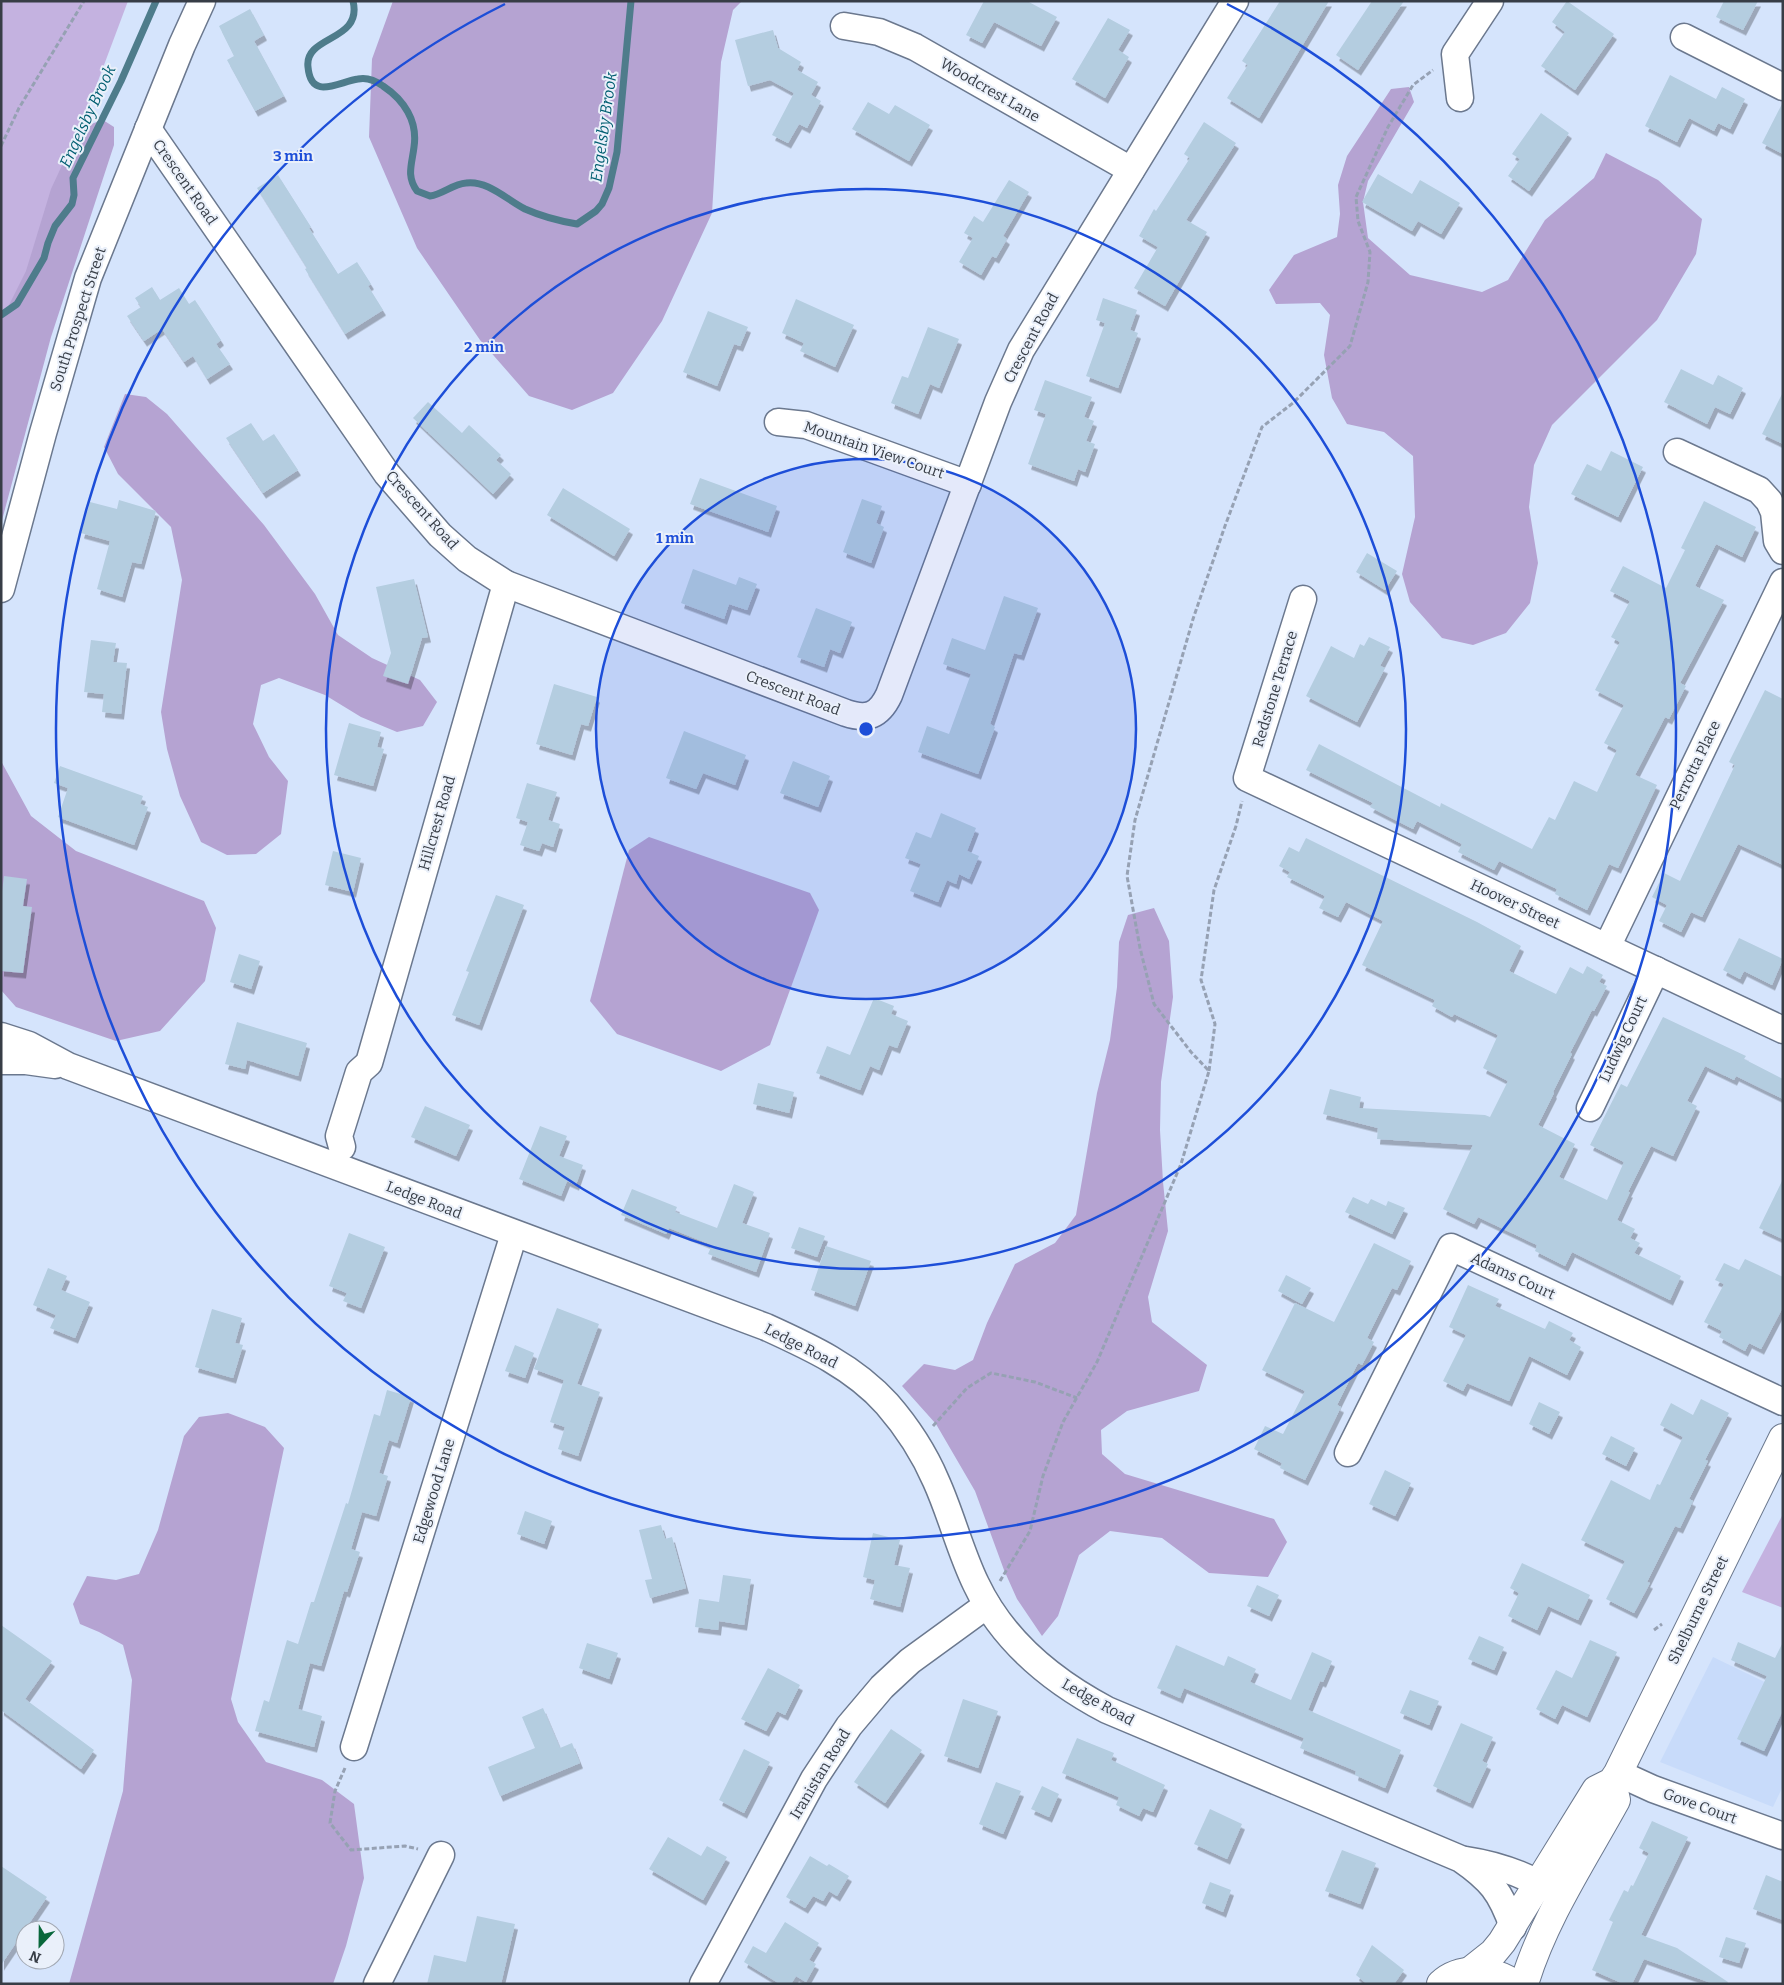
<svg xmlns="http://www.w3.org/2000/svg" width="1784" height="1985" font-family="Bitter,serif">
<defs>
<filter id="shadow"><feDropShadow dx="3" dy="5.5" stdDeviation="0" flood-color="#0004"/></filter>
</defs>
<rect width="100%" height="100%" fill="#d5e4fc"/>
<path fill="#c8dbfa" d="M1713,1657L1783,1691V1786L1773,1807L1660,1762Z"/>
<g fill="#c4b2e0">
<path d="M1,1H128L62,177L1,425Z"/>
<path d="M1783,1514V1608L1742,1592Z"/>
</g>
<g fill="#b5a3d2">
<path d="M393,1H742L733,10L721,62L712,213L662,321L613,393L572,410L529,396L480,340L417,248L369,137L372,59Z"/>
<path d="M1409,87L1414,102L1368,181L1363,202L1368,238L1410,275L1482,292L1508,280L1545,220L1594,178L1606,153L1658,180L1702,219L1696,254L1657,320L1552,425L1534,465L1529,507L1538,563L1530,603L1506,633L1473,645L1442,638L1410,602L1402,574L1415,517L1413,456L1384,432L1347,424L1332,398L1324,355L1330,315L1320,303L1276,304L1269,290L1294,255L1337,237L1340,214L1338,185L1347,156L1391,89Z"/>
<path d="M103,120L114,127V145L51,337L1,524V321L26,271L51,189L71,146L91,124Z"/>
<path d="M125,394L146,397L167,414L264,525L315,594L338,635L372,658L420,680L437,702L423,726L397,732L361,717L325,695L279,678L261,685L253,724L269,757L288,781L281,834L256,854L227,855L201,842L180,796L167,749L161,712L182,580L171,527L118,474L104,447Z"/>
<path d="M1,761L31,816L76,851L204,901L216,928L205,981L160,1031L116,1041L16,1007L1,990Z"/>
<path d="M649,837L810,893L819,910L770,1045L721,1071L617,1034L590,1001L629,850Z"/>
<path d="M1154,908L1169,941L1173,997L1161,1082L1160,1130L1163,1182L1168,1231L1148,1297L1152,1322L1207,1365L1199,1391L1127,1411L1101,1430L1102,1454L1125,1474L1274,1519L1287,1542L1268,1577L1209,1573L1162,1538L1110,1531L1079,1555L1058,1616L1042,1636L1017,1599L1004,1570L975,1491L936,1424L902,1386L924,1364L955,1370L973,1360L987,1323L1015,1264L1055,1243L1076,1215L1097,1093L1110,1040L1117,987L1119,942L1128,915Z"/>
<path d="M228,1413L265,1427L284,1448L231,1699L238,1722L266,1762L322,1780L354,1804L364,1878L346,1946L333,1984H69L123,1791L132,1680L123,1645L99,1632L80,1624L73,1604L87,1576L116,1580L139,1574L158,1530L184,1436L199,1417Z"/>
</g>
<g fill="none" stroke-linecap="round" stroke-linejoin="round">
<g stroke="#4e7c8b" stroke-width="7">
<path d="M353,1C363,42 304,35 308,67C311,101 338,82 358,79C367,77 376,81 383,86C404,100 418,121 414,147C412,164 406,176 417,191L430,196C443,194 453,184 466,183C488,180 507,200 525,209C543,217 559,221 577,224L596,211L602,204L609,188L617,152L631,1"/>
<path d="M1,315L17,304L44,258L48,243L55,226L72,204L74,195L73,178L121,81L156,1"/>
</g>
</g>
<g fill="#b4cde0" filter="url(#shadow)">
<path d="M984,1H1027L1057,17L1041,46L994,22L982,43L966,35Z"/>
<path d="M1280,1H1329L1259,118L1227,98L1248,65L1242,61Z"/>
<path d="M1372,1H1404L1358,70L1336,55Z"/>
<path d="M1567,1L1614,34L1575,90L1541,66L1565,32L1552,22Z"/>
<path d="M1724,1H1758L1743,30L1716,17Z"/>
<path d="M250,9L264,35L254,41L284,96L255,111L227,60L234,56L219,26Z"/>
<path d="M1108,18L1130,30L1118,50L1129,57L1105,98L1072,79Z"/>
<path d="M773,30L778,48L801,62L797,70L818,82L811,95L821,101L807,128L799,124L788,143L772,135L794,93L770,80L748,86L735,40Z"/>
<path d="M1670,75L1716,99L1722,87L1745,99L1730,129L1718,123L1714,131L1689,118L1677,142L1645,126Z"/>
<path d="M868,102L889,114L895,105L930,125L909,161L852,129Z"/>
<path d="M1783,102V154L1762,143Z"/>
<path d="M1541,113L1569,133L1529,191L1508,176L1520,159L1512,154Z"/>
<path d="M1204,122L1236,143L1186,220L1207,232L1165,306L1134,288L1158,247L1139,236L1154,209L1156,211L1190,158L1184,154Z"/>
<path d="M1378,174L1412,194L1420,180L1460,203L1441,234L1418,221L1412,231L1362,202Z"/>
<path d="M278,175L311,227L309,228L338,274L357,262L371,284L368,286L383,310L345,334L305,269L307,268L257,188Z"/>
<path d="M1009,180L1029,192L1003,236L1007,239L996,258L992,256L981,275L959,262L973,238L964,233L974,216L983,222Z"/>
<path d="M152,287L160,300L179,288L189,304L195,300L221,340L216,344L230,364L207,379L193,356L184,362L162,329L144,341L127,316L141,307L135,298Z"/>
<path d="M1103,298L1137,310L1130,330L1138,333L1118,388L1086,376L1105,323L1096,320Z"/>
<path d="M796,299L854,325L835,367L800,351L804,343L782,333Z"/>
<path d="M708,311L748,327L740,346L734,344L717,386L683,372Z"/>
<path d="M928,327L959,339L939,388L930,384L918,414L891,403L902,376L908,378Z"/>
<path d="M1681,369L1713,385L1718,375L1743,388L1730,414L1715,407L1707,424L1664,402Z"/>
<path d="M1045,380L1092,397L1084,417L1094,421L1086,441L1095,444L1085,472L1078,469L1074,481L1028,464L1046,414L1034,410Z"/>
<path d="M1783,392V444L1762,434Z"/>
<path d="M428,402L462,433L469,425L501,455L496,460L511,474L493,494L413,418Z"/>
<path d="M251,423L263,441L274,434L298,470L263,493L226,438Z"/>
<path d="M1611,451L1643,467L1618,517L1571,494L1587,464L1601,471Z"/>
<path d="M700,478L777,506L768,532L690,504Z"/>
<path d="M563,488L630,529L614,556L547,515Z"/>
<path d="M862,499L882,506L876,523L884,527L871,563L843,552Z"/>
<path d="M119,500L156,511L141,564L132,562L122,597L97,589L110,541L81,533L90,502L117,509Z"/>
<path d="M1704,501L1756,527L1742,557L1716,544L1695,586L1724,600L1680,683L1686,686L1669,719L1665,717L1635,775L1657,785L1618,868L1609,864L1587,910L1555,894L1557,889L1499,861L1494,870L1458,852L1462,844L1417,821L1413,829L1370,807L1373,803L1306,770L1319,744L1440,807L1441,803L1532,849L1549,817L1555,820L1574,781L1597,792L1617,750L1604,743L1624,705L1595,690L1620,642L1611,637L1630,601L1610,591L1623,566L1666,588L1685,550L1681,548Z"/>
<path d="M1367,553L1397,571L1385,590L1356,572Z"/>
<path d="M693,569L736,585L739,577L757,584L747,610L729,604L724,619L681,603Z"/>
<path d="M414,579L428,637L422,638L408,684L383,676L391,653L376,587Z"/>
<path d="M1004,596L1038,608L1021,655L1014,653L990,724L995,727L978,774L918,752L927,726L949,734L971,674L943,664L952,638L985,650Z"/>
<path d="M816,608L852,622L840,653L830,649L824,667L797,657Z"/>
<path d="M1369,637L1390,647L1380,666L1385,668L1357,722L1306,696L1331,646L1354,658L1360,644L1364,646Z"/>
<path d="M91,640L116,643L113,662L127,663L121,714L102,712L104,694L84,692Z"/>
<path d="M554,684L597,697L588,726L581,724L572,755L536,744Z"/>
<path d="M1765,690L1783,699V865L1738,844L1702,917L1691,912L1681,932L1659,921L1667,905L1652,897L1664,873L1680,881L1735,765L1729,762Z"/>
<path d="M349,723L381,732L377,747L384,749L373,786L334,775Z"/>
<path d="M684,731L746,755L735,785L703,773L696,789L666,778Z"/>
<path d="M793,761L830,776L818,807L780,793Z"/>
<path d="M60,766L143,796L140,804L148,807L134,845L58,817L68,788L54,783Z"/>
<path d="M527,783L557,792L548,820L560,824L553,847L542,843L539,851L520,845L528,822L516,818Z"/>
<path d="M941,813L976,828L967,851L979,856L969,879L959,874L956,884L947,880L938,902L910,891L921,864L905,858L916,832L931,838Z"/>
<path d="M1306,838L1477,922L1521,946L1509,971L1556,994L1570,967L1583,974L1587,966L1603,975L1599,982L1607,986L1594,1011L1592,1010L1570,1053L1572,1054L1553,1092L1554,1093L1538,1125L1575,1144L1559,1177L1607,1200L1624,1162L1590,1145L1621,1084L1627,1087L1663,1017L1746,1056L1744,1059L1783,1079V1099L1736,1076L1734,1080L1705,1066L1687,1101L1697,1106L1673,1156L1651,1146L1628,1192H1630L1617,1220L1635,1229L1630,1238L1640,1243L1634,1253L1681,1276L1670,1300L1572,1252L1565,1266L1535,1251L1537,1245L1478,1217L1474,1224L1443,1209L1473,1145L1377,1139L1378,1128L1323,1114L1330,1089L1361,1097L1359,1108L1485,1115L1490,1117L1508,1081L1483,1068L1498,1035L1454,1014L1452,1017L1432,1006L1435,1000L1362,965L1383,921L1346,902L1338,917L1319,908L1325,896L1287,877L1290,872L1279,866L1289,847L1299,852Z"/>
<path d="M333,851L361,858L353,892L325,885Z"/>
<path d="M4,876L27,879L23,906L32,907L23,973L1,971V899Z"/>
<path d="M496,895L524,905L479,1025L452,1015L469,972L466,971Z"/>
<path d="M1739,938L1783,959L1772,985L1744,971L1740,979L1723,970Z"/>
<path d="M239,954L260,961L251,989L230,982Z"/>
<path d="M874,998L894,1006L891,1014L908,1021L897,1048L889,1045L879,1070L870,1066L860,1090L816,1073L827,1046L850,1055Z"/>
<path d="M237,1022L307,1043L298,1076L247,1060L245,1069L225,1064Z"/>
<path d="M758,1083L794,1092L789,1113L753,1104Z"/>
<path d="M425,1106L470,1125L456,1156L411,1137Z"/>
<path d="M540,1126L567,1136L559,1156L583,1165L576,1185L567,1181L561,1196L519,1179Z"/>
<path d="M1783,1179V1239L1759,1228Z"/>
<path d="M734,1184L754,1192L742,1223L770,1233L756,1272L708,1254L712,1245L669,1228L666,1234L621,1215L632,1189L677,1207L675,1212L717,1228Z"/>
<path d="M1353,1197L1368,1204L1371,1199L1386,1206L1388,1201L1405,1208L1392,1234L1345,1212Z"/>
<path d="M799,1227L825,1236L817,1257L791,1248Z"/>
<path d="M349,1233L385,1247L361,1308L343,1301L347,1293L329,1286Z"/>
<path d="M1374,1243L1411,1261L1397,1290L1392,1288L1367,1338L1374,1342L1362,1365L1358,1363L1337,1405L1341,1407L1305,1480L1280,1468L1282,1463L1254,1449L1265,1426L1283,1434L1305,1391L1262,1370L1295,1303L1334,1322Z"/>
<path d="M826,1246L871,1261L855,1306L811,1290Z"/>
<path d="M1745,1259L1783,1277V1307L1761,1349L1749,1343L1745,1351L1719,1337L1722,1331L1704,1322L1724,1284L1715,1280L1724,1263L1739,1270Z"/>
<path d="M48,1268L67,1276L61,1290L90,1302L75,1338L50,1328L56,1315L33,1305Z"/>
<path d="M1286,1275L1311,1288L1302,1304L1278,1291Z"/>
<path d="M1468,1285L1499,1299L1495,1306L1545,1329L1549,1321L1573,1333L1569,1340L1581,1347L1567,1375L1529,1356L1509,1401L1467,1383L1463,1391L1443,1381L1466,1335L1449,1327Z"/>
<path d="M557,1308L599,1324L577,1384L600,1392L578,1456L558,1449L565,1427L550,1422L564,1380L534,1369Z"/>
<path d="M212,1309L242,1318L235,1343L243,1345L233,1378L195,1367Z"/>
<path d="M515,1345L534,1353L525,1378L505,1371Z"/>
<path d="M387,1390L411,1397L397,1443L389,1440L379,1473L388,1476L376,1516L362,1512L351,1549L360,1552L347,1592L344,1591L321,1666L310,1663L298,1709L322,1716L314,1747L255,1731L264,1700L269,1702L287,1640L298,1644L311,1602H314L346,1503L348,1504L374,1414L380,1416Z"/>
<path d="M1701,1399L1729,1413L1705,1460L1708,1461L1689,1499L1693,1501L1680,1528L1675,1526L1647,1582L1650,1583L1634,1613L1606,1599L1625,1561L1581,1540L1611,1480L1650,1500L1657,1484L1660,1485L1683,1437L1660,1425L1671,1403L1693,1415Z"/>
<path d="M1539,1402L1560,1412L1549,1434L1529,1424Z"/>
<path d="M1611,1436L1635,1448L1626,1466L1602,1454Z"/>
<path d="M1385,1470L1411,1483L1395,1516L1369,1504Z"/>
<path d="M525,1511L552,1521L544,1544L517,1534Z"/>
<path d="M661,1525L665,1539L672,1537L686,1588L650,1598L645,1580L652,1579L639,1530Z"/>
<path d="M873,1533L900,1540L894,1565L910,1568L900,1607L870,1599L875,1580L863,1577Z"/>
<path d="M1522,1563L1590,1595L1578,1620L1548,1606L1537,1630L1508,1616L1519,1593L1510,1588Z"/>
<path d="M723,1575L751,1579L744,1625L719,1621L718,1630L695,1627L699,1599L719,1602Z"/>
<path d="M1257,1585L1279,1595L1269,1616L1247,1606Z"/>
<path d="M1,1625L52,1661L25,1699L94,1750L81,1769L1,1710Z"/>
<path d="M1479,1636L1504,1647L1494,1670L1468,1659Z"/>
<path d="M1590,1640L1617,1652L1587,1717L1562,1705L1555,1719L1536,1709L1556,1670L1572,1678Z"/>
<path d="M1738,1642L1775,1658L1783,1642V1710L1764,1751L1737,1739L1767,1676L1731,1660Z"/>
<path d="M587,1643L618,1653L609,1679L579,1668Z"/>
<path d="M1176,1645L1224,1666L1228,1656L1256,1669L1250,1682L1291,1700L1312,1652L1332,1661L1323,1682L1320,1681L1308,1710L1401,1750L1385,1788L1355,1775L1356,1771L1300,1748L1304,1738L1184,1688L1180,1698L1157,1688Z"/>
<path d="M768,1668L800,1685L785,1715L777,1711L766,1731L741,1719Z"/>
<path d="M1410,1690L1439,1701L1429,1725L1400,1713Z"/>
<path d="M963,1699L998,1711L978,1768L944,1756Z"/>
<path d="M543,1708L560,1748L572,1743L580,1763L500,1796L488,1767L535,1748L522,1717Z"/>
<path d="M1461,1723L1493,1737L1482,1761L1488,1764L1470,1803L1433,1786Z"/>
<path d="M891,1729L922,1750L885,1803L854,1782Z"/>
<path d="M1077,1738L1114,1753L1111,1760L1165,1785L1153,1812L1143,1808L1139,1816L1116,1805L1119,1797L1062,1773Z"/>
<path d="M744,1749L770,1762L744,1813L719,1800Z"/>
<path d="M996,1782L1021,1791L1003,1834L979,1824Z"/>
<path d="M1042,1786L1059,1794L1049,1817L1031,1809Z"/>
<path d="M1210,1809L1242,1824L1227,1859L1194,1844Z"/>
<path d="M1652,1821L1688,1837L1641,1935L1677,1948L1728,1982L1727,1984H1714L1644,1959L1632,1984H1624L1592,1970L1613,1922L1609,1920L1624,1890L1628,1892L1631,1885L1633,1886L1649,1853L1639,1848Z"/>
<path d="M668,1837L701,1856L707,1846L727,1857L703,1900L649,1869Z"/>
<path d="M1342,1850L1376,1863L1360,1904L1325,1891Z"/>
<path d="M810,1856L827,1866L829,1864L849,1876L837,1896L829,1891L823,1901L813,1896L805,1908L786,1897Z"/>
<path d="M1,1866L47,1897L1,1965Z"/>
<path d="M1766,1875L1783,1882V1920L1753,1909Z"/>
<path d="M1210,1882L1231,1890L1223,1912L1202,1903Z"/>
<path d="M477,1916L515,1924L501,1984H427L434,1955L466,1962Z"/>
<path d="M785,1922L819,1943L809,1960L816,1964L806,1982L796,1976L791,1984H780L744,1962L753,1946L766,1953Z"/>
<path d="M1726,1937L1746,1943L1739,1963L1719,1957Z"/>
<path d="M1372,1945L1404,1970L1394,1984H1367L1356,1975Z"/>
</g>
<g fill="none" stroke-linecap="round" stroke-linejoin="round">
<defs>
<g id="minor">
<path d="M844,26L879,32L915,47L1131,170"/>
<path d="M1684,37L1783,87"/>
<path d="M1460,98L1455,54L1490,1"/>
<path d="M148,129L387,474L440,535L467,559L506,584L846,713C867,720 879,716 889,695L998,402L1021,350L1235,1"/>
<path d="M778,422L806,425L968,484"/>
<path d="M1677,452L1759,490L1769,501L1774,512L1777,541L1783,551"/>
<path d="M1,589L43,433L88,278L182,45L202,1"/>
<path d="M1303,599L1247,778L1783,1030"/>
<path d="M1607,947L1783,582"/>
<path d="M1,1036L29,1045L68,1066L766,1327C810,1347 854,1367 887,1404C907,1427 924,1453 936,1481C951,1514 960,1551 976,1584C1003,1641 1052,1681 1107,1710L1461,1859C1490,1879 1501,1892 1513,1927"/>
<path d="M1,1061H26L55,1065"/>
<path d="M1590,1108L1656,970"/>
<path d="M342,1147L339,1136L359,1072L369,1063L506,584"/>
<path d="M1348,1453L1451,1247L1783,1402"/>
<path d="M354,1747L514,1234"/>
<path d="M1618,1773L1653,1789L1783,1836"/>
<path d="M1466,1860C1500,1865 1529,1876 1557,1894"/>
<path d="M377,1984L441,1855"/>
<path d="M703,1984L814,1779L849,1726L882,1687L910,1661L987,1605"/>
</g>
<g id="major">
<path d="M1469,1972L1493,1953L1502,1942L1596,1790L1612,1782L1618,1773L1783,1438"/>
<path d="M1441,1984C1460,1966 1494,1969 1514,1984"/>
<path d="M1524,1984C1544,1918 1583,1860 1616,1800L1612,1782"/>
</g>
</defs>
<use href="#minor" stroke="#6b788e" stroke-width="29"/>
<use href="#major" stroke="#6b788e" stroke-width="30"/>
<g stroke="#96a1b3" stroke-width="3" stroke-dasharray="5 2.5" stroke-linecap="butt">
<path d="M1,146L19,108L84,1"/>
<path d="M1209,1071L1215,1024L1201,980L1214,890L1236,826L1242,801"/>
<path d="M933,1426L967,1388L991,1373L1035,1382L1077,1398"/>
<path d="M1000,1581L1030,1531L1043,1476L1063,1422L1097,1362L1181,1164L1209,1071L1191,1052L1154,1004L1140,948L1127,876L1135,820L1193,619L1225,526L1262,427L1293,403L1350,346L1368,282L1370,252L1358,221L1356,197L1388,127L1413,85L1433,70"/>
<path d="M1654,1630L1662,1624"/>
<path d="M345,1768L335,1791L330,1823L351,1850L405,1846L418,1849"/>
</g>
<use href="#minor" stroke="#fff" stroke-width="26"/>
<use href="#major" stroke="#fff" stroke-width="28"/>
</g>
<circle cx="866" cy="729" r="270" fill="#1d4ed8" fill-opacity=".12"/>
<g fill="none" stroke="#1d4ed8" stroke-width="2.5">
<circle cx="866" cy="729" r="270"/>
<circle cx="866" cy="729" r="540"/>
<path d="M1227 4A810 810 0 1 1 505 4"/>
</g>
<g text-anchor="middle" stroke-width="4" stroke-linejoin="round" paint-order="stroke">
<g font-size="15" fill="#373d46" stroke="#eaf0fa">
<text transform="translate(990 90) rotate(30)" y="5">Woodcrest Lane</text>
<text transform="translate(185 182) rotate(55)" y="5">Crescent Road</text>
<text transform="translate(78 319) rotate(-72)" y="5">South Prospect Street</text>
<text transform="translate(1031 338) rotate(-62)" y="5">Crescent Road</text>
<text transform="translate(874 450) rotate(19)" y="5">Mountain View Court</text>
<text transform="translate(422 510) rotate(48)" y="5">Crescent Road</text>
<text transform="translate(1275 689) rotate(-73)" y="5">Redstone Terrace</text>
<text transform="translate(793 693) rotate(21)" y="5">Crescent Road</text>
<text transform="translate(1695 765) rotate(-64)" y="5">Perrotta Place</text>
<text transform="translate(437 823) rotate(-74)" y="5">Hillcrest Road</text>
<text transform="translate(1515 904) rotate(25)" y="5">Hoover Street</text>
<text transform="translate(1623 1039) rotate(-65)" y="5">Ludwig Court</text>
<text transform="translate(424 1200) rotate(21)" y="5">Ledge Road</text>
<text transform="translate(1513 1276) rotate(25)" y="5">Adams Court</text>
<text transform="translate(801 1346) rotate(27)" y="5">Ledge Road</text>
<text transform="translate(434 1491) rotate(-73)" y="5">Edgewood Lane</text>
<text transform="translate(1698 1610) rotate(-64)" y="5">Shelburne Street</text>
<text transform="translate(1098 1702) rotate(29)" y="5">Ledge Road</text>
<text transform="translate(820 1774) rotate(-59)" y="5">Iranistan Road</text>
<text transform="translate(1700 1806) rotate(20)" y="5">Gove Court</text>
</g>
<g font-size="16" font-style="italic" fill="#005e71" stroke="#eaf0fa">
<text transform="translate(87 116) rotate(-65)" y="6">Engelsby Brook</text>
<text transform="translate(603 127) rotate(-82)" y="6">Engelsby Brook</text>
</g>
</g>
<circle cx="866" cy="729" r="8" fill="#1d4ed8" stroke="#eaf0fa" stroke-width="2.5"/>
<g font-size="15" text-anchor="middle" font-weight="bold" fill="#1d4ed8" stroke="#eaf0fa" stroke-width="4" stroke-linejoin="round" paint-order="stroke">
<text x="293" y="161">3 min</text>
<text x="484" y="352">2 min</text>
<text x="675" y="543">1 min</text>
</g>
<rect width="1784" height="1985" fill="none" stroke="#373d46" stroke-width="5"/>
<g transform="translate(40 1945) rotate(202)"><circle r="24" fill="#eaf0fa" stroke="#a2a8b2"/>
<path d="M0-4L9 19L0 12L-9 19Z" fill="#09673b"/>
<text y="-8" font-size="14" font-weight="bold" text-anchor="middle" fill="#373d46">N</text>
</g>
</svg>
